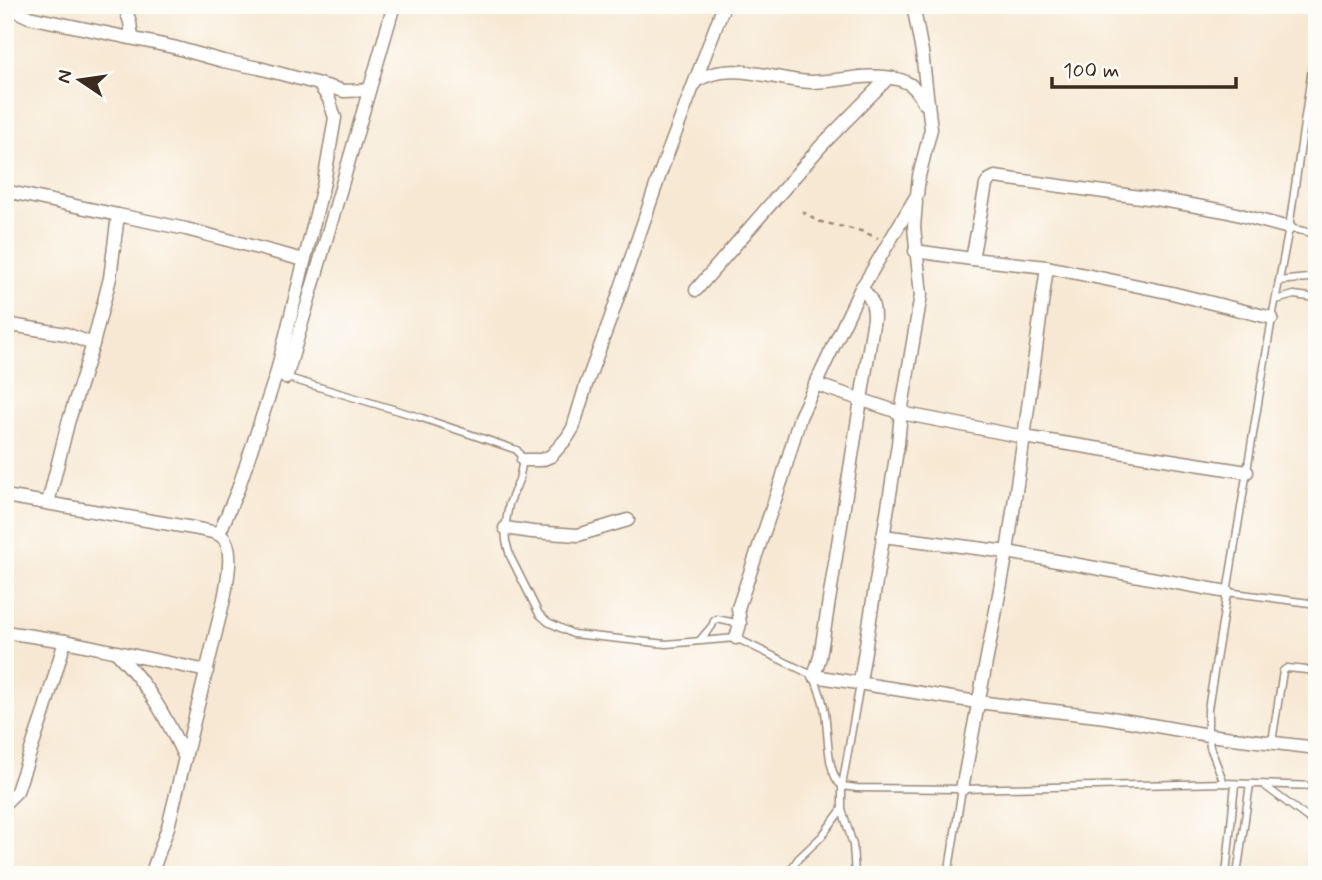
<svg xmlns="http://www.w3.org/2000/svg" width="1322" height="880" font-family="Mynerve,sans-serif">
<rect width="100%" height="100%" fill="#fdfcf7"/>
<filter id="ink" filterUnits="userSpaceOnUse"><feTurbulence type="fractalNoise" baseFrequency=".0143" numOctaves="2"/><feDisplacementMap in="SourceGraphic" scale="14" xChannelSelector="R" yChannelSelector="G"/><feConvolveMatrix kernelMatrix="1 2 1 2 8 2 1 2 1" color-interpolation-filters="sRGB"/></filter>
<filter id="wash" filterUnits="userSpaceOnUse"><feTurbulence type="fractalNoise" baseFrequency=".00686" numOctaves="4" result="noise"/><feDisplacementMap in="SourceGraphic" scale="28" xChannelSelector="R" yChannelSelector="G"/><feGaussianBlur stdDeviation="1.57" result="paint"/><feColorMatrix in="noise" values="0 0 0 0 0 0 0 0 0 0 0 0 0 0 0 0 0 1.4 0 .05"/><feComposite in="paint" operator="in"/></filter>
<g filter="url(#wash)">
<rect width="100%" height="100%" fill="#f7e8d3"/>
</g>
<g filter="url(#ink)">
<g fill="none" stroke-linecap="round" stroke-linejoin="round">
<defs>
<g id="service">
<path d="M1289,228L1317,234"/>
<path d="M1316,277V234"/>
<path d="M1279,281L1317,277"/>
<path d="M1276,300L1294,295L1317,298"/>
<path d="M285,377L416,416L517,450L523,460L519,480L509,504L505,528L506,541L510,556L539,614L548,622L573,634L666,644L736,638L814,676C817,686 822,696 824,707C829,727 825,773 842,786L857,788L962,789L1224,783L1317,786"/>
<path d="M1227,592L1317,604"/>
<path d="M700,640L712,626L714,621L717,619L740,624"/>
<path d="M1272,742L1283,671L1287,668L1317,671"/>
<path d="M1224,783L1210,747L1208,735V709L1272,318L1289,228L1313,61L1317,50"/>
<path d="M1265,786L1317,825"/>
<path d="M787,875L798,859L822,836L842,809"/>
<path d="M855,875L853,845L842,809V786L860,684"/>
<path d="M948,875L962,789"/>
<path d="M1226,875L1235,784"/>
<path d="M1237,875L1250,784"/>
</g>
<g id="minor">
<path d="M124,5L130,22L132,37"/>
<path d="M5,6L29,17L173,47L223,61L259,68L319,84L329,99L335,118L324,182L276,375L238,489L219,534"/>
<path d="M696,81C732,59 773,81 811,82C839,82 869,72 897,79C913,83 917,90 924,103"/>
<path d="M319,84L344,91L369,90"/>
<path d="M5,191L118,215"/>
<path d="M915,251L972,259L1047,267L1172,293L1272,318"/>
<path d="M972,259L986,185L989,180L995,177L1162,200L1225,211L1289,228"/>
<path d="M861,288C871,297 874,304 874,318L820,657L814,676L977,702L1106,717L1208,735L1317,748"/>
<path d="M696,290L821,146L888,78"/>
<path d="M5,324L66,334L93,344"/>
<path d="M286,378L394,5"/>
<path d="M815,384L901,413L1024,437L1247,472"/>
<path d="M523,460H541L551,456L567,438L573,428L586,385L611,317L662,168L724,5"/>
<path d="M5,496L193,528C201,530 213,531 220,535C236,545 227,582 224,599L168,827L151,875"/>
<path d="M48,503L68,423L93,344L110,278L118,215L186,229L304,260"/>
<path d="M505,528L532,532L578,535L628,520"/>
<path d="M883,536L1007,552L1227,592"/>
<path d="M5,632L65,641L207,671"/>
<path d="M736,638L740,624L738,608L782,479L800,417L861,288L866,281L917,195L919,176L931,129L922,52L913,5"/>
<path d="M117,653C150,688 165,715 185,758"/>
<path d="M860,682L898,444L901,413L921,295L914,227L916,202"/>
<path d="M962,789L1007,552L1024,437L1047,267"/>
<path d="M5,803L17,791L43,715L65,641"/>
</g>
</defs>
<use href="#service" stroke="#998978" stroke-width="9"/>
<use href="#minor" stroke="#998978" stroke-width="15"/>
<path stroke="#998978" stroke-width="2.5" stroke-dasharray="5 5" stroke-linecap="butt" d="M802,211L817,221L861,231L878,238"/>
<use href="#service" stroke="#fff" stroke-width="6"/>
<use href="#minor" stroke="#fff" stroke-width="12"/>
</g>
</g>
<rect width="1322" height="880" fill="none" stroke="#fdfcf7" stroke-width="28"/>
<g transform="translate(80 80) rotate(283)" stroke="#fdfcf7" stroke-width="5" paint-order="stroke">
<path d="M0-5L12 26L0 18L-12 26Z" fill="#3b2a1e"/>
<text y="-10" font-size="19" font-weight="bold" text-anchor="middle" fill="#3b2a1e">N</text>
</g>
<path d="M1052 77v10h184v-10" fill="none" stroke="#3b2a1e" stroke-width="3.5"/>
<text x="1063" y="77" font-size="21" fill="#3b2a1e" stroke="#fdfcf7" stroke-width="5" paint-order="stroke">100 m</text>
</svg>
